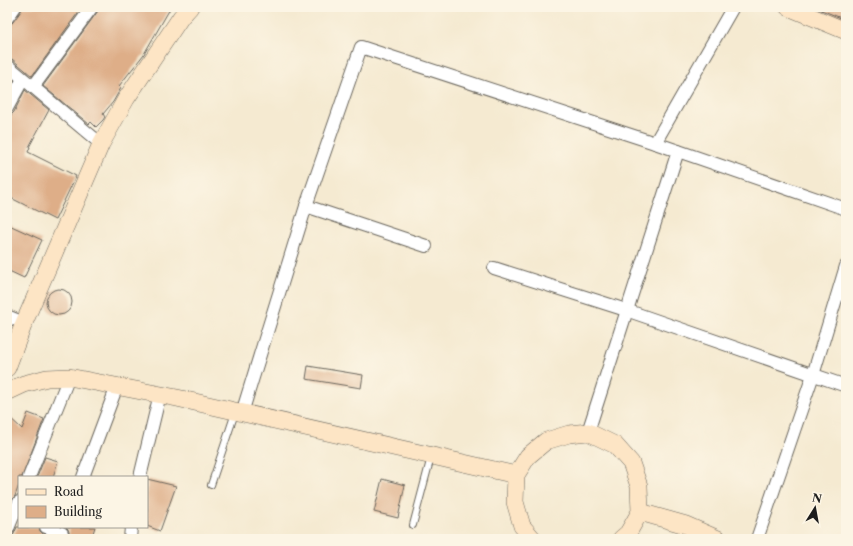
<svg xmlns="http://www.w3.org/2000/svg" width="853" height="546" font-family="'Libre Caslon Text',serif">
<rect width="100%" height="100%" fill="#fcf5e5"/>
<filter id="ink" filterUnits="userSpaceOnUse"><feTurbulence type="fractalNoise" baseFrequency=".025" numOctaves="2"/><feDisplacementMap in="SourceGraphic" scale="8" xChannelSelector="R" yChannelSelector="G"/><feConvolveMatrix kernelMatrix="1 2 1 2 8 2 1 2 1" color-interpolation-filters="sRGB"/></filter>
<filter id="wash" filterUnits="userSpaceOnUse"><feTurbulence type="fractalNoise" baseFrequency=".012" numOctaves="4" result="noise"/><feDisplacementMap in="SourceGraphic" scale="16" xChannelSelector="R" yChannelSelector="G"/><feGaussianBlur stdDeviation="0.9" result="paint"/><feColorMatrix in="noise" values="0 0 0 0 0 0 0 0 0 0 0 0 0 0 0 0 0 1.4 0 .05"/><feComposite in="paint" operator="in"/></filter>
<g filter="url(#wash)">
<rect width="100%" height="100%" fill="#f5ead1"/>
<g id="blocks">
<g fill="#deae88">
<path d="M22,7H77L80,10L32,76L12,59L7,58V25H10L13,22L21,11Z"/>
<path d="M99,7H171L144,54L119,86L121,88L113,102L103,114L105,117L103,120L96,127L91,122L89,124L43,86L98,11Z"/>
<path d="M814,7H846V20Z"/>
<path d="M7,75L14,80L7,92Z"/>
<path d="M25,90L49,110L29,147H30L28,152L76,176L55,220L7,196V115H11L14,112Z"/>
<path d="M7,224L42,240L24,278L7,270Z"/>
<circle cx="59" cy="302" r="13"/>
<path d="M308,366L363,375L361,388L306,379Z"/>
<path d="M28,413L44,419L22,477H19V485L15,496L12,499L7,511V415L22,429Z"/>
<path d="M45,457L58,461L53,477H37Z"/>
<path d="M147,479L176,486L160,531L147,526Z"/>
<path d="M382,479L405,485L398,518L374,512Z"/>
<path d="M17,527H39L40,531L43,534L57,539H8L12,537L14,534Z"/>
<path d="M66,527H95L91,539H66L69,536V532L68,529Z"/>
</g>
</g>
</g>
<g filter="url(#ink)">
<use href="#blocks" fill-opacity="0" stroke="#68645b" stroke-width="1"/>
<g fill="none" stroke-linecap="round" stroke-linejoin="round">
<defs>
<g id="lane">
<path d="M211,485L235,413"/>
<path d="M413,525L431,457"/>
</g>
<g id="street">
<path d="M7,18L15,7"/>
<path d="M7,65L101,144"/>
<path d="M33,87L92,7"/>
<path d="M7,108L23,79"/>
<path d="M655,143L733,7"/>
<path d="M306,206L426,246"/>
<path d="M494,268L626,310L846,386"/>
<path d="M7,316L24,323"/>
<path d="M242,413L306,206L361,47L655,143L846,209"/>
<path d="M588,432L678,151"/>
<path d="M29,477L69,377"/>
<path d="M83,477L117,386"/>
<path d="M140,477L160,394"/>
<path d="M46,527L62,533"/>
<path d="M7,531L19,502"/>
<path d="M130,539L131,527"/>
<path d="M757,539L813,375L846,266"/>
</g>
<g id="secondary">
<path d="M788,7L846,31"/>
<path d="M7,368L24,323L101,144L126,99L181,17L190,7"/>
<path d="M7,392L24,384L47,378L69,377L177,398L516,475"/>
<path d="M640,512L686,525L718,539"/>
<path d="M533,539L522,526L515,502L516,475L528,456L546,441L569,434L588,432L615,445L631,463L639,486L640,512L628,533L621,539"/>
</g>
</defs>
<use href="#lane" stroke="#68645b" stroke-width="8"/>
<use href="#street" stroke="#68645b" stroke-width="14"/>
<use href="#secondary" stroke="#68645b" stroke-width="18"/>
<use href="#lane" stroke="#fff" stroke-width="6"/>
<use href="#street" stroke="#fff" stroke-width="12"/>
<use href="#secondary" stroke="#fde5c5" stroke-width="17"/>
</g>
</g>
<rect width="853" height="546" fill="none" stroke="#fcf5e5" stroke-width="24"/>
<rect x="18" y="476" width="130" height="52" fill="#fcf5e5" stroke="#a29e95"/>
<rect x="26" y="489" width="20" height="6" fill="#fde5c5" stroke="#a29e95"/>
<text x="54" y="496" font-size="12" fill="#1c1c1c">Road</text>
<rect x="26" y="506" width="20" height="12" fill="#deae88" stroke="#a29e95"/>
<text x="54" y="516" font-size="12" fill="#1c1c1c">Building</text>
<g transform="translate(815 508) rotate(11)" stroke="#fcf5e5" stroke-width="3" paint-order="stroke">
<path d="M0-3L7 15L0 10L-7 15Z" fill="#1c1c1c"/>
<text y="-6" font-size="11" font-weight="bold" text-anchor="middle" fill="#1c1c1c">N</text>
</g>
</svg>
